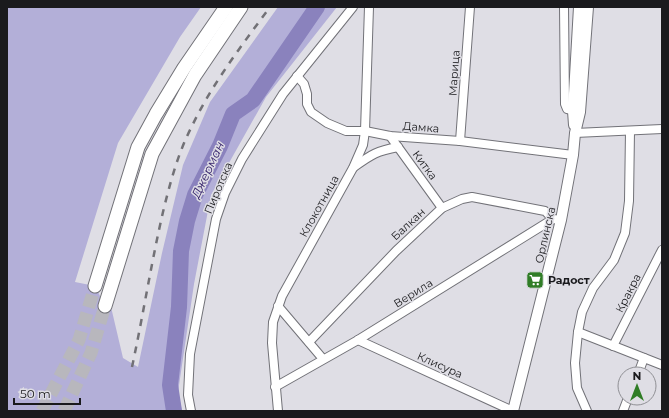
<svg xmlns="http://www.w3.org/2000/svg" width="669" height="418" font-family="Montserrat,sans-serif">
<rect width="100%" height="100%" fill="#dfdee5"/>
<path fill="#b3afd8" d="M7,7H201L180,37L118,143L75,282L95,286L105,306L111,307L123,358L138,367L162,253L183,165L210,102L278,7H337L266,97L211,195L194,284L178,392L182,411H7Z"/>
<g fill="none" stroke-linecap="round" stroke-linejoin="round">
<path stroke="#8a82bd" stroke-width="16" d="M174,411L170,385L179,307L181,251L187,221L195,195L220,146L233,114L253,100L317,7"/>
<g stroke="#b8b7bd" stroke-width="13" stroke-dasharray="13 6" stroke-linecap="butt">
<path d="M42,411L79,340L95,286"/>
<path d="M64,411L91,353L105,306"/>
</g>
<defs>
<g id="minor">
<path d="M564,7L565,104L567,109L578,111"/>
<path d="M297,76L304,84L307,94V104L311,112L327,123L346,131H365L390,136L460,141L573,155"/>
<path d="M575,133L662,129"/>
<path d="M390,136L442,208"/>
<path d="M460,141L470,7"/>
<path d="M354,167C372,154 377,151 398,147"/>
<path d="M278,306L323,359"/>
<path d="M578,332L662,365"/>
<path d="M358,340L513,411"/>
<path d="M309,342L396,251L442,208L462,199L472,197L545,211L553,219"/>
<path d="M613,346L662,250"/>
<path d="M638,374L644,358"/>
<path d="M275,387L358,340L553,219L561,220"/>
<path d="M191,411L188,395L190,354L216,219L225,193L242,159L283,94L353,7"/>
<path d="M278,411L272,343L273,322L282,296L353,168L363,145L365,131L369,7"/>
<path d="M587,411L577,388L575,363L578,332L582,312L593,288L614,260L625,233L629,201L630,131"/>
<path d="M623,411L628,398"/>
</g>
<g id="tertiary">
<path d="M574,125L573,111L579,7"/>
<path d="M513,411L561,220L573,155L575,133L580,112L588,7"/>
</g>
<g id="primary">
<path d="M95,286L138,147L156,114L184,68L226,7"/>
<path d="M105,306L152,154L195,75L241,7"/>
</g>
</defs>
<use href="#minor" stroke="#727278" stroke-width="10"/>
<use href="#tertiary" stroke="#727278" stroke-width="12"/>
<use href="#primary" stroke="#727278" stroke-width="15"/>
<use href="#minor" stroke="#fff" stroke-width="8"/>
<use href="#tertiary" stroke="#fff" stroke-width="10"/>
<use href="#primary" stroke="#fff" stroke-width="13"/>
<path stroke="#727176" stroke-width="2.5" stroke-dasharray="7 7" stroke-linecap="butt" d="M132,367C143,316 151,264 163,212C170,183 178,153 192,126C212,84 242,45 270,7"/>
</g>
<defs>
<symbol id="supermarket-square" viewBox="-11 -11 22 22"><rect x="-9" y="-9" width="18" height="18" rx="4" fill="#307d26" stroke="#dfdee5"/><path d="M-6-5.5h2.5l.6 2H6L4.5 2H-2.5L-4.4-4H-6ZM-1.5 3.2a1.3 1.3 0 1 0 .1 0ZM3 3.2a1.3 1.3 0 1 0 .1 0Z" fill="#fff"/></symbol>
</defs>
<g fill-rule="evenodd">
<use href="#supermarket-square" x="525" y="270" width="20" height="20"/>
</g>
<g text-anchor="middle" stroke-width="3" stroke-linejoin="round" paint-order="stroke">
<g font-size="11" fill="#1a1a1d" stroke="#dfdee5">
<text transform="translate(454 73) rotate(-86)" y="4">Марица</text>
<text transform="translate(421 127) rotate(5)" y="4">Дамка</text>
<text transform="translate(425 165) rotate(54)" y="4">Китка</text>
<text transform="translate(218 188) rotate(-67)" y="4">Пиротска</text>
<text transform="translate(319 206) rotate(-61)" y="4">Клокотница</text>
<text transform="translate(408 224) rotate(-43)" y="4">Балкан</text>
<text transform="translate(545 235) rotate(-77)" y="4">Орлинска</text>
<text transform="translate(413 293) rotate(-32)" y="4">Верила</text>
<text transform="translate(628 293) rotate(-63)" y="4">Кракра</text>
<text transform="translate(440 365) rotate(24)" y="4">Клисура</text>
</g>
<g font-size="11" font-weight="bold" fill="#1a1a1d" stroke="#dfdee5" text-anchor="start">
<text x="548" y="284">Радост</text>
</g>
<g font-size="12" font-style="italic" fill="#36246b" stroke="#dfdee5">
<text transform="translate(208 170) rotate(-65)" y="4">Джерман</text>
</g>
</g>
<rect width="669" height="418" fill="none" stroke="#1a1a1d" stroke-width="16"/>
<g transform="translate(637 386)"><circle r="19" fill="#dfdee5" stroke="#909095"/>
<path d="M0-3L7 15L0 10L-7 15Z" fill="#307d26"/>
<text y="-6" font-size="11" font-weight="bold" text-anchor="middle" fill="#1a1a1d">N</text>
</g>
<path d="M14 398v6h66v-6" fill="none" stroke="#1a1a1d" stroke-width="2"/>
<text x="20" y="398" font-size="12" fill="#1a1a1d" stroke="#dfdee5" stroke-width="3" paint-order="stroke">50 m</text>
</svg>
